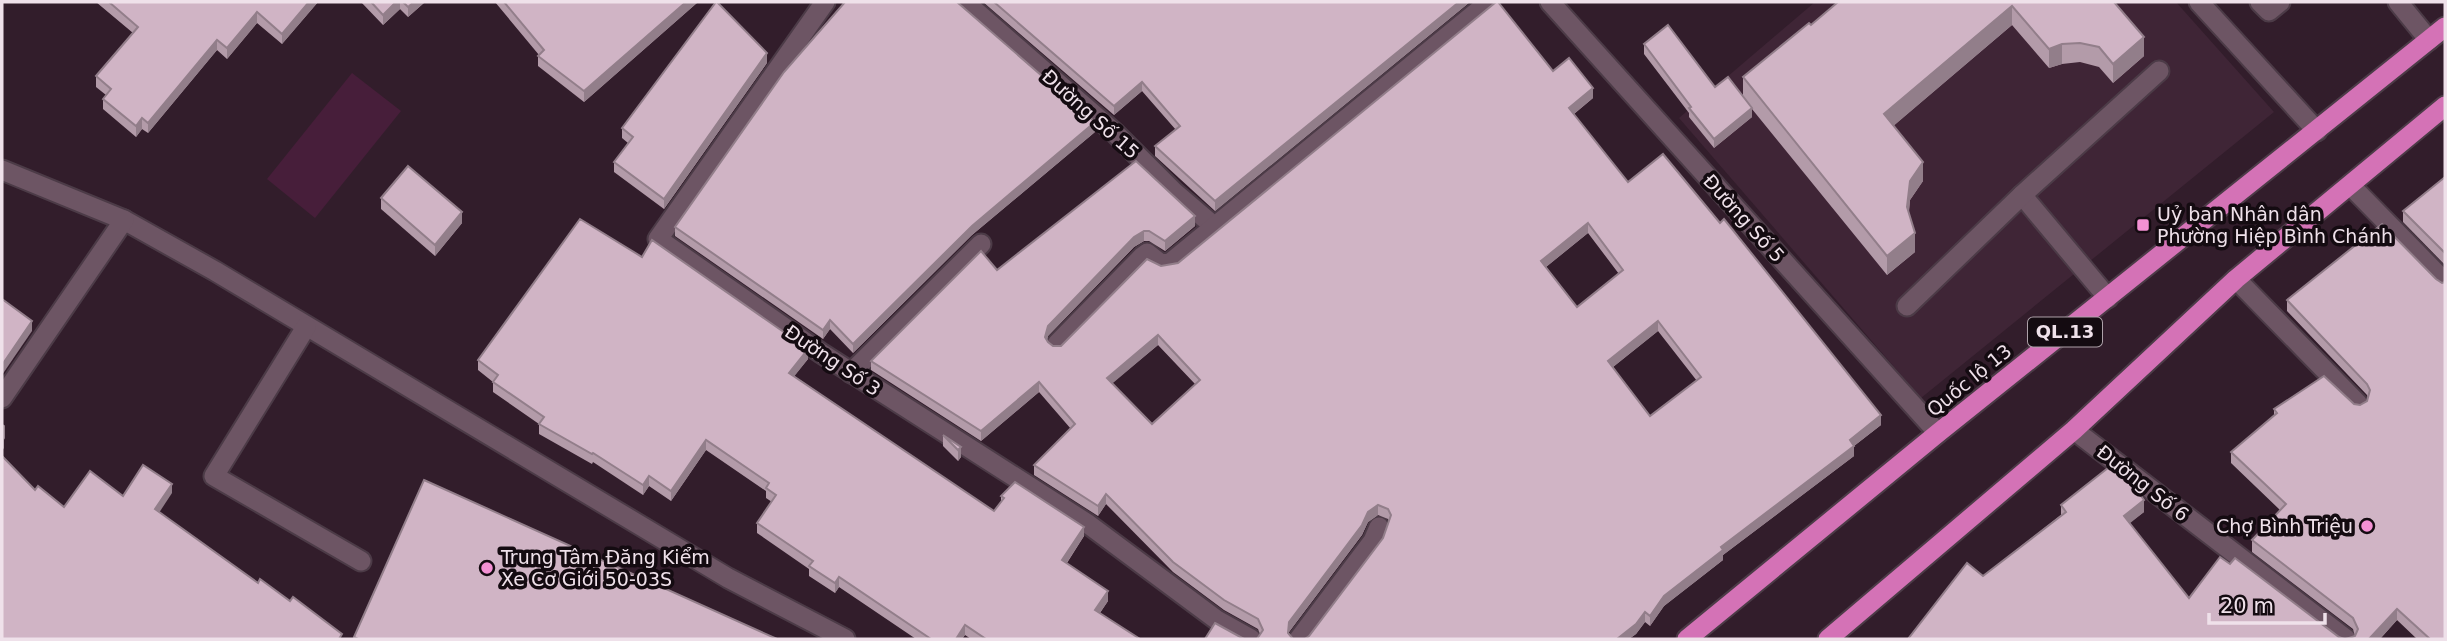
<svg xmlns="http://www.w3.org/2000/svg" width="2447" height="641" font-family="'DejaVu Sans',sans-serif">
<rect width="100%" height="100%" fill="#321d2b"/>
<path fill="#3f2536" d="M1815,2H2176L2274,112L1921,398L1679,118Z"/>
<path fill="#471e3a" d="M352,73L401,111L315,218L267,179Z"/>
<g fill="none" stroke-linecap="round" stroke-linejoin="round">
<defs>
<g id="service">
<path d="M965,2L1115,133L1174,192L1215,227"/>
<path d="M2260,2L2269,11L2280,2"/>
<path d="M2398,2L2429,40"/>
<path d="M2350,185L2445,282"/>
<path d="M2022,195L2108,298"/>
<path d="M124,220L215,271L728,578L845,639"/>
<path d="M1907,306L2022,195L2159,71"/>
<path d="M306,327L214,476L361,561"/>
<path d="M1057,344L1143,256L1147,253L1161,264L1170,263L1489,2"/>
<path d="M851,373L981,244"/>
<path d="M1299,639L1373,541L1379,527"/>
</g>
<g id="minor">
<path d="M825,2L658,239L821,353L1088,524L1217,620L1251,639"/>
<path d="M1550,2L1938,433"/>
<path d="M2199,2L2317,131"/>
<path d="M2,170L124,220L2,398"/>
<path d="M2236,279L2358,404"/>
<path d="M2074,430L2346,639"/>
</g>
<g id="trunk">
<path d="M1687,639L1938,433L2445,27"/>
<path d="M1828,639L2074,430L2236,279L2445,106"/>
</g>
</defs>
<use href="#service" stroke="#4c3b47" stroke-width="23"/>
<use href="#minor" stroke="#4c3b47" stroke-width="23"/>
<use href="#trunk" stroke="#4c3b47" stroke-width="23"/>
<use href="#service" stroke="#6d5564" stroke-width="19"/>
<use href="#minor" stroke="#6d5564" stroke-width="19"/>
<use href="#trunk" stroke="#d472b6" stroke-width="19"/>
</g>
<g fill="#b39ba9" fill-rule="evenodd">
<path d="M96,2H318L282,44L257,23L227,59L217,50L148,133L142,129L136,137L103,109V99L106,95L96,87V76L133,33Z"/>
<path d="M361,2H425L408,17L400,9L383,25Z"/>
<path d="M495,2H698L584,102L538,66V56L539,55Z"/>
<path d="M983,2H1470L1215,211L1155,156V146L1176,130L1142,91L1114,115Z"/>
<path d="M1838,2H2114L2144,56L2113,83L2099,67L2080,62L2062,64L2049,68L2012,25L1893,126L1923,181L1910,200L1909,212L1915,252L1887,275L1752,109V117L1714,148L1689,117V113L1644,54V44L1715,87L1743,96V77L1811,25Z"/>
<path d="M767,63L664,209L614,172V162L628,143L622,138V128Z"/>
<path d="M1553,71L1593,98L1574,114L1628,182L1881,425L1854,446V456L1723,555V560L1664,606L1650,626L1645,622L1636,634L1629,639H1305L1309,636L1383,538L1389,521L1388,519L1378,515L1368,522L1362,535L1289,632V635L1260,634L1258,629L1224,610L1173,572L1106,504L1098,516L1034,475V465L1071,429L1039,392L981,441L871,370V361L997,270L1136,161L1195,226L1165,251L1149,241H1144L1134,247L1048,336L1047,340L1048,342L1053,346H1061L1161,266L1178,263ZM1588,233L1619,274L1577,307L1546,267ZM1658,331L1697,381L1650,416L1613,367ZM1158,345L1195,384L1152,424L1112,383Z"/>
<path d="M1095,132L972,235L853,353L830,329L823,339L675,236V227Z"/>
<path d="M2445,177V265L2403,222V211Z"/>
<path d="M381,198L462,223L435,256L381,209Z"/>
<path d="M2382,224L2445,639H2417L2397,620L2380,639H2346L2355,636L2353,629L2252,552V540L2280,510L2231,463V452L2274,416V409L2360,405L2367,401L2368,398L2367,395L2287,311V300Z"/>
<path d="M808,359L794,376L994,511L1001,502V496L1084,536L1067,563L1108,601L1100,613L1140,639H971L965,635L962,639H916L839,587L835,593L809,576V569L757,533V523L772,502L766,498V491L706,450L671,501L649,486L643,495L593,462L592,464L539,434V424L493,392V382L478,370V360Z"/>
<path d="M943,435L961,447V457L958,461L943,446Z"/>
<path d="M2061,505L2144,512L2129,523L2189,598L2339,637L1983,576L2061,515Z"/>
</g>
<g fill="#927e8a">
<path d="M309,2H318L282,44V34Z"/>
<path d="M396,2H400V9L383,25V15Z"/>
<path d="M414,2H425L408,17V7Z"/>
<path d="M686,2H698L584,102V91Z"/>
<path d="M1459,2H1470L1215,211V201Z"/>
<path d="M2012,6V25L1884,134V114Z"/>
<path d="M257,12V23L227,59V48Z"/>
<path d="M2144,37V56L2113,83V64Z"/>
<path d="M217,40V50L148,133V123Z"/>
<path d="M2062,44V64L2049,68V49Z"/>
<path d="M767,53V63L664,209V199Z"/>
<path d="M1142,82V91L1114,115V106Z"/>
<path d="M1593,88V98L1569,118V108Z"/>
<path d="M1752,108V117L1714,148V139Z"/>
<path d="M142,118V129L136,137V126Z"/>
<path d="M1095,122V132L972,235L853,353V344L972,226Z"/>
<path d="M1923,162V181L1910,200L1907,227V207L1910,181Z"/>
<path d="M462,212V223L435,256V245Z"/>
<path d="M1195,216V226L1165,251V241Z"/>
<path d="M1588,223V233L1541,271V261Z"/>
<path d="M1144,231V241L1134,247L1048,336L1045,347V337L1048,326L1134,237Z"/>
<path d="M1915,233V252L1887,275V256Z"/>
<path d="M830,320V329L823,339V330Z"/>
<path d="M32,321V331L2,375V365Z"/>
<path d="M1658,321V331L1608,371V361Z"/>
<path d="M1158,335V345L1107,388V378Z"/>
<path d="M808,349V359L789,383V373Z"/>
<path d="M1039,382V392L981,441V431Z"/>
<path d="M1881,415V425L1854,446V456L1723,555V560L1664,606L1650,626V616L1664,596L1721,547L1850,440Z"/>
<path d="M4,438V448L2,451V441Z"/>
<path d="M706,440V450L671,501V491Z"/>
<path d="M961,447V457L958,461V450Z"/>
<path d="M649,476V486L643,495V485Z"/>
<path d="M172,484V493L155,519V509Z"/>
<path d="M1106,494V504L1098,516V506Z"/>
<path d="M2144,500V512L2124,528V516Z"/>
<path d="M1378,505V515L1368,522L1362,535L1289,632L1288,639V633L1289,622L1368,512Z"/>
<path d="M1084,527V536L1062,570V560Z"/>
<path d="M839,577V587L835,593V583Z"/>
<path d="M1108,591V601L1095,620V610Z"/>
<path d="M2397,609V620L2380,639H2369Z"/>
<path d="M1645,612V622L1636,634L1629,639H1617Z"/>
<path d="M965,625V635L962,639H956Z"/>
</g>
<g fill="#d0b4c5" stroke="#927e8a" stroke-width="2" fill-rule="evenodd">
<path d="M109,2H309L282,34L257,12L227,48L217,40L148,123L142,118L136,126L103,99L111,89L96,76L138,27Z"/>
<path d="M371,2H396L383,15Z"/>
<path d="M403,2H414L408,7Z"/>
<path d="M504,2H686L584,91L538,56L544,50Z"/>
<path d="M716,2H717L767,53L664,199L614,162L633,137L622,128Z"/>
<path d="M845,2H957L1095,122L972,226L853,344L830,320L823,330L675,227L784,72Z"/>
<path d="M994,2H1459L1215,201L1155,146L1180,126L1142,82L1114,106Z"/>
<path d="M1496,2H1498L1553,71L1569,58L1593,88L1569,108L1628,182L1663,154L1720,223L1724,219L1881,415L1850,440L1854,446L1721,547L1723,550L1664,596L1650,616L1645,612L1636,624L1617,639H1305L1309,636L1383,538L1391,515L1388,509L1378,505L1368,512L1362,525L1289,622L1288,633L1293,639H1257L1263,630L1258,619L1224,600L1173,562L1106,494L1098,506L1034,465L1075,424L1039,382L981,431L871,361L981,251L997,270L1136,161L1195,216L1165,241L1149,231H1144L1134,237L1048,326L1045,337L1048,342L1053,346H1061L1147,259L1161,266L1178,263ZM1588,223L1623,270L1577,307L1541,261ZM1658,321L1701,377L1650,416L1608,361ZM1158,335L1200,380L1152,424L1107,378Z"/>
<path d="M1838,2H2114L2144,37L2113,64L2099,47L2080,43L2062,44L2049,49L2012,6L1884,114L1923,162L1910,181L1907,207L1915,233L1887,256L1743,77L1809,23L1811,25Z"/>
<path d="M1668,25L1715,87L1728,77L1752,108L1714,139L1689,108L1691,107L1644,44Z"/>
<path d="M408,166L462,212L435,245L381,198Z"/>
<path d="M2445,177V253L2403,211Z"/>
<path d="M580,219L642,257L652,240L808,349L789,373L994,511L1004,498L1001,496L1015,482L1084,527L1062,560L1108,591L1095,610L1140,639H986L965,625L956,639H931L839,577L835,583L809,566L813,561L757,523L776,495L766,488L769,483L706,440L671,491L649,476L643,485L593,453L592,454L539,424L544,417L493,382L498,375L478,360Z"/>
<path d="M2382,224L2436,279L2442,283L2445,282V639H2430L2397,609L2369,639H2346L2355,636L2358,629L2353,618L2252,540L2286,504L2231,452L2277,413L2274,409L2324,376L2354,404L2360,405L2367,401L2370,390L2367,384L2287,300Z"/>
<path d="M2,299L32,321L2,365Z"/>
<path d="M2,425L4,426V438L2,441Z"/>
<path d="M943,435L961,447L958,450Z"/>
<path d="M2,456L35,490L38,486L64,507L90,471L123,496L143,465L172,484L155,509L258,583L260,579L290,601L293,597L342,634L339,639H2Z"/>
<path d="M2113,464L2122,471L2144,500L2124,516L2189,598L2220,557L2230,564L2235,558L2339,637L2344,639H1908L1967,563L1983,576L2066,512L2061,505Z"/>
<path d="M424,480L777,639H358L354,637Z"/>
<path d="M1215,623L1244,639H1205Z"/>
</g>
<g fill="#f491d4" stroke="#140b11" stroke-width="2.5">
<rect x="2136" y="218" width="14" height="14" rx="3.5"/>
<circle cx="2367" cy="526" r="7"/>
<circle cx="487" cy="568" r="7"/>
</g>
<g text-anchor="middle" stroke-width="7" stroke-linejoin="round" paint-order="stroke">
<rect fill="#140b11" stroke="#ada1a9" stroke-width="2" x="2028" y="317.5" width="74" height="29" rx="5"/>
<g font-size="18" font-weight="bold" fill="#efe1ea">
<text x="2065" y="338">QL.13</text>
</g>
<g font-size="19" fill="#efe1ea" stroke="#140b11">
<text transform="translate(1091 114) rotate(42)" y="7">Đường Số 15</text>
<text transform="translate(1744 218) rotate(48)" y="7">Đường Số 5</text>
<text transform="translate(833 360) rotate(34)" y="7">Đường Số 3</text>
<text transform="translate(1969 380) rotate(-39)" y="7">Quốc lộ 13</text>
<text transform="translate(2143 483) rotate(38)" y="7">Đường Số 6</text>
</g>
<g font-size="19" fill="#efe1ea" stroke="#140b11" text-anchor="start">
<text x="2157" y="221">Uỷ ban Nhân dân<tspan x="2157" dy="22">Phường Hiệp Bình Chánh</tspan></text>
<text x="2353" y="533" text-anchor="end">Chợ Bình Triệu</text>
<text x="501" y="564">Trung Tâm Đăng Kiểm<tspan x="501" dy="22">Xe Cơ Giới 50-03S</tspan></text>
</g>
</g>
<rect width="2447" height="641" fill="none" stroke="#efe1ea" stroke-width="7"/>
<path d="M2209 613v10h116v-10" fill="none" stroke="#efe1ea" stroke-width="3.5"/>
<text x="2220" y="613" font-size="21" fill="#efe1ea" stroke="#140b11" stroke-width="5" paint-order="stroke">20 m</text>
</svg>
